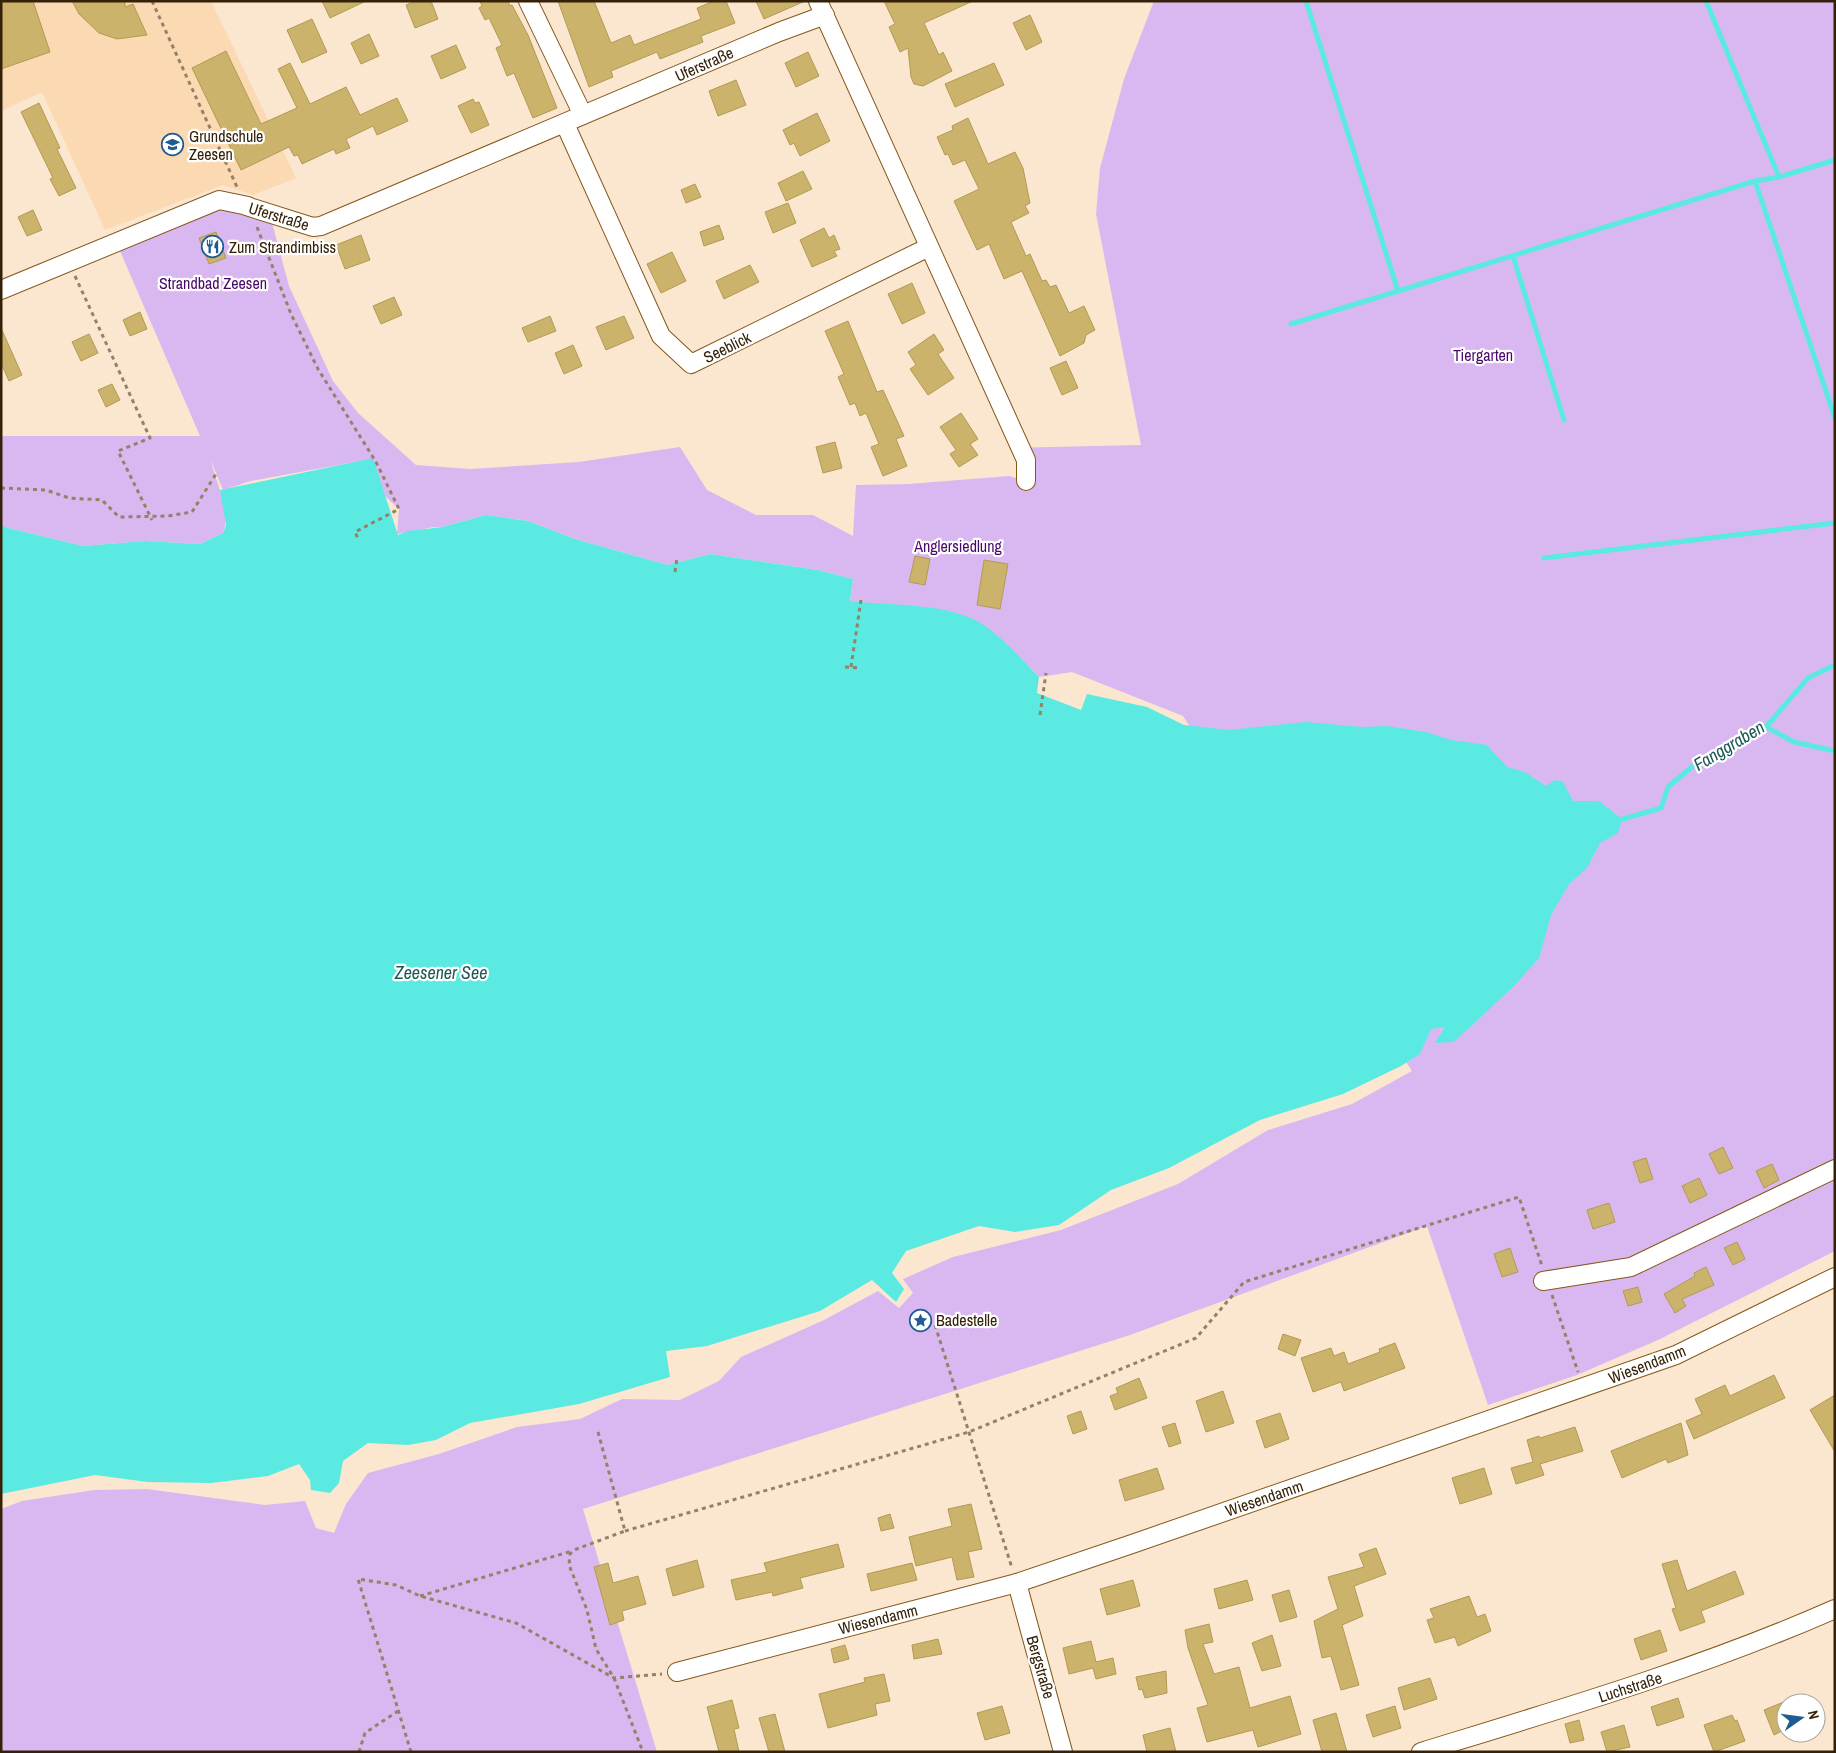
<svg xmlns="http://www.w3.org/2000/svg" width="1836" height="1753" font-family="'Archivo Narrow',sans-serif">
<rect width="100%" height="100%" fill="#fbe6cf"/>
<path fill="#fbd9b2" d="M1,1H160L161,3L165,1H211L296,178L253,195L223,185L105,230L42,92L1,111Z"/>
<path fill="#d9b8f1" d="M1154,1H1835V1251L1658,1340L1577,1375L1488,1405L1427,1226L1130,1335L583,1509L657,1752H1V1509L22,1501L94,1490L147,1489L265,1505L305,1501L316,1528L334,1533L346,1504L368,1473L439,1454L517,1427L580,1419L622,1399L680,1400L719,1381L741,1357L824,1320L878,1291L899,1308L913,1293L903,1279L953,1257L1061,1230L1178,1184L1268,1130L1352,1104L1412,1071L1183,716L1072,672L1039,677L1023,661L885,605L850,601L853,579L818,570L710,554L668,565L575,539L528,521L486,515L442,527H434L397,534L399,509L385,496L371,459L251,481L223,490L211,461C216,483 231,511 223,533L200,544L145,541L83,546L8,528L1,525V436H200L117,244L218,201L270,215L289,286L333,381L358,413L416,465L470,469L579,462L680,447L707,490L756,515H813L853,536L856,485L909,484L1009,476L1031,482L1010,448L1141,445L1096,214L1100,168L1124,79Z"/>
<path fill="#5aeae2" d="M373,458L398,535L408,531L442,527L486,515L528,521L575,539L668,565L710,554L818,570L853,579L850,601C890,606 952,602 985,626C1005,640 1022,660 1039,677L1037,693L1081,710L1087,694L1147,707L1184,725L1229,730L1306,722L1362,727L1387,726L1426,732L1451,740L1487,745L1507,767L1525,772L1546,786L1555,780L1563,782L1573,801H1599L1622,819L1618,833L1600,843L1587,868L1569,884L1551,915L1539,958L1514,986L1454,1042L1435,1043L1445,1027L1431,1029L1420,1054L1401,1066L1343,1094L1260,1120L1169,1168L1111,1190L1059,1225L1015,1232L979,1226L906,1251L892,1273L904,1289L896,1302L872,1280L820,1311L707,1346L666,1351L670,1377L579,1404L470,1423L436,1440L408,1445L368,1443L343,1461L339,1483L330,1493L311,1490L310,1480L299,1464L268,1476L211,1483L148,1482L95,1475L1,1494V525L8,528L83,546L145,541L200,544L223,533L226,525L220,490Z"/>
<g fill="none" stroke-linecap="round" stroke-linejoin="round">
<g stroke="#5aeae2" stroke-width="5">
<path d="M1306,1L1398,291"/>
<path d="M1706,1L1779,177"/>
<path d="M1755,181L1835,418"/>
<path d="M1513,256L1564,420"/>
<path d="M1291,324L1755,181L1779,177L1835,160"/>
<path d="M1544,558L1835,523"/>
<path d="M1766,727L1794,742L1835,751"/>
<path d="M1616,821L1661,808L1668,787L1693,766L1721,749L1766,727L1808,678L1835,665"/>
</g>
</g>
<g fill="#ccb36b" stroke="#b39a53">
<path d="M1,1H33L50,52L1,69Z"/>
<path d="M72,1H125V7L133,4L147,35L117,39L99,33L79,14Z"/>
<path d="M322,1H366L330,18Z"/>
<path d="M415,1H431L438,19L415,28L406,5Z"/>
<path d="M480,1H508L510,6L512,5L528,35L557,108L533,118L514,73L507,76L496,48L502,45L489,18L485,20L479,8L482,6Z"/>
<path d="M558,1H594L611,43L630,35L634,45L701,19L697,8L714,1H726L735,23L701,36L703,42L660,59L657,52L611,71L613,77L589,87Z"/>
<path d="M756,1H805L764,19Z"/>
<path d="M884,1H973L924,23L939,55L943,52L952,71L923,86L914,84L911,77L908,48L900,52L889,27L895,24Z"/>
<path d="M1030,15L1042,42L1026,50L1013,23Z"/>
<path d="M312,19L327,52L302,63L287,30Z"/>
<path d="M369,34L379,56L361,64L351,43Z"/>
<path d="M456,45L466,68L441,79L431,56Z"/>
<path d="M226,51L261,124L297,108L278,69L290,63L310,104L346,87L360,115L397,98L408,121L377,135L373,126L346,139L350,148L336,154L334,149L302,164L298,155L294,156L289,147L241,170L192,68Z"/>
<path d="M808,52L819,76L796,87L785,63Z"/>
<path d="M994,63L1004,85L955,107L945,84Z"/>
<path d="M736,80L746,105L718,116L709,91Z"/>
<path d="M473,99L475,103L479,102L489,125L471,133L458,106Z"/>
<path d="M39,103L60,148L57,149L76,188L59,196L50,179L53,178L21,112Z"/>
<path d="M817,113L830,141L800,156L794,143L790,145L783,130Z"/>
<path d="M968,118L988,164L1015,152L1023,168L1030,203L1025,206L1029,213L1011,222L1026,256L1030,254L1042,281L1046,280L1050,287L1056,285L1069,313L1084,306L1095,330L1086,335L1084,343L1060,356L1022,271L1004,279L989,244L977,250L954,201L979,189L965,160L953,165L948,154L945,155L937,137L953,130L952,126Z"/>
<path d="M803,171L812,189L786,201L778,183Z"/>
<path d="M695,184L701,197L686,203L681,190Z"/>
<path d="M788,203L796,223L773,233L765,212Z"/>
<path d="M33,210L42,230L27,236L18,217Z"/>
<path d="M719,225L724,239L704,246L700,232Z"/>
<path d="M824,228L829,238L834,235L840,249L834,251L837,256L812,267L800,240Z"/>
<path d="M216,232L226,258L209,264L199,238Z"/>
<path d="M361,235L370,260L345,269L336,245Z"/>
<path d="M672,252L686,281L661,293L647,264Z"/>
<path d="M750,265L759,282L724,299L716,281Z"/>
<path d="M912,283L925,313L902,324L888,294Z"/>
<path d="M394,297L402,315L381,324L373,306Z"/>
<path d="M140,312L147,329L130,336L123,320Z"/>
<path d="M550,316L556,331L528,342L522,328Z"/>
<path d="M624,316L634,338L606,350L596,327Z"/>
<path d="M848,321L877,392L883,390L904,436L896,439L907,466L883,476L871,447L879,444L866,413L860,416L855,403L850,405L838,377L844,374L825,331Z"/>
<path d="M1,328L22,375L9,381L1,363Z"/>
<path d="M89,334L98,353L81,361L72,342Z"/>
<path d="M934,334L944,350L938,354L954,378L928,395L910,369L916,365L908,352Z"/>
<path d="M573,345L582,366L564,374L555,353Z"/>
<path d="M1066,361L1078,388L1062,395L1050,368Z"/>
<path d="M112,384L120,400L106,407L98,390Z"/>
<path d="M961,413L978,439L970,444L978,455L959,467L950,454L956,450L940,427Z"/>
<path d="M835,442L842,468L823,473L816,447Z"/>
<path d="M915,556L930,559L925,585L909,582Z"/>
<path d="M984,560L1008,564L1000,609L977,605Z"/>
<path d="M1723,1147L1733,1168L1719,1174L1709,1154Z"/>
<path d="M1646,1158L1653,1179L1640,1183L1633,1162Z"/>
<path d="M1772,1164L1779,1180L1764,1188L1756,1171Z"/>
<path d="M1699,1178L1707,1195L1690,1203L1682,1186Z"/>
<path d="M1609,1203L1615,1222L1593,1229L1587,1210Z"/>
<path d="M1737,1242L1745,1259L1733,1265L1724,1248Z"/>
<path d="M1510,1248L1518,1272L1502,1277L1494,1254Z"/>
<path d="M1706,1267L1714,1285L1682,1299L1686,1306L1675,1313L1664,1294L1695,1276L1694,1273Z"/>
<path d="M1638,1287L1642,1302L1628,1306L1623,1291Z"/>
<path d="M1283,1334L1301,1340L1295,1356L1278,1349Z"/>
<path d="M1395,1343L1405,1368L1344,1391L1341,1382L1313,1392L1301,1358L1331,1348L1334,1356L1344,1352L1348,1364L1380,1352L1379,1349Z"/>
<path d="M1774,1375L1785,1398L1694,1439L1686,1421L1702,1414L1695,1399L1725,1385L1730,1396Z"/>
<path d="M1139,1378L1147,1398L1115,1410L1110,1396L1118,1393L1116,1388Z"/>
<path d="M1223,1391L1234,1423L1206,1432L1196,1401Z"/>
<path d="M1835,1395V1452L1810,1410Z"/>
<path d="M1081,1411L1087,1429L1073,1434L1067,1416Z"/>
<path d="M1280,1413L1289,1439L1265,1448L1256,1421Z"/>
<path d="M1175,1423L1181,1443L1169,1447L1162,1427Z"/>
<path d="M1681,1423L1688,1455L1668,1463L1666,1459L1622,1478L1611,1451Z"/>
<path d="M1575,1427L1583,1451L1540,1464L1544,1475L1516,1484L1511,1468L1533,1462L1527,1440L1539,1436L1540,1438Z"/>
<path d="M1157,1468L1164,1489L1125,1501L1119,1480Z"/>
<path d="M1484,1468L1492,1494L1460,1504L1452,1478Z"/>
<path d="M971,1504L982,1549L968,1552L974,1577L957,1580L952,1557L916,1566L909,1537L952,1526L948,1509Z"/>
<path d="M890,1514L894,1528L881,1531L878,1518Z"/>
<path d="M838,1544L844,1567L800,1578L803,1588L773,1596L772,1592L736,1600L731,1580L767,1572L764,1563Z"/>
<path d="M1376,1548L1386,1574L1354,1586L1363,1616L1342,1625L1359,1685L1341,1690L1331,1656L1322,1658L1314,1621L1338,1609L1328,1577L1364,1567L1359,1554Z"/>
<path d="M697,1560L704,1587L673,1596L666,1569Z"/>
<path d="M1677,1560L1687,1591L1735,1571L1744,1594L1701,1611L1705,1622L1680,1631L1672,1609L1676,1608L1662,1564Z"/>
<path d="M608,1563L613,1583L638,1576L646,1604L622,1611L624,1620L610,1625L594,1567Z"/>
<path d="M912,1563L917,1580L871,1591L867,1574Z"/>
<path d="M1133,1580L1140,1606L1107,1615L1100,1589Z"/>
<path d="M1247,1580L1253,1600L1219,1609L1214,1589Z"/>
<path d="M1289,1590L1297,1617L1280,1622L1272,1595Z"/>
<path d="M1469,1596L1477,1617L1485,1614L1491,1631L1458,1646L1455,1637L1435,1643L1427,1620L1434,1618L1430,1609Z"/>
<path d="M1209,1624L1213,1642L1203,1644L1214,1674L1239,1667L1250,1708L1290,1696L1301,1734L1258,1747L1253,1730L1207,1742L1197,1708L1208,1705L1188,1648L1185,1630Z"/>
<path d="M1660,1630L1667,1651L1641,1660L1634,1639Z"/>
<path d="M1272,1635L1281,1666L1262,1671L1252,1643Z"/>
<path d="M938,1639L942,1654L914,1659L912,1645Z"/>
<path d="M1091,1641L1096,1662L1113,1658L1116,1674L1096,1679L1093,1668L1069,1674L1063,1648Z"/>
<path d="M845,1645L849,1659L834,1663L831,1649Z"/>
<path d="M1166,1671L1167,1693L1145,1698L1142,1689L1139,1690L1136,1677Z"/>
<path d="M884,1674L890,1701L875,1704L877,1715L828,1728L819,1694L865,1682L864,1678Z"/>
<path d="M1430,1678L1437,1699L1404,1710L1398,1688Z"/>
<path d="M1678,1698L1684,1717L1657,1726L1651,1707Z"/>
<path d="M732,1700L739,1728L734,1729L739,1752H719L707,1707Z"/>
<path d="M1786,1701V1729L1774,1735L1764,1710Z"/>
<path d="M1002,1706L1010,1733L985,1740L977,1713Z"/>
<path d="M1395,1706L1401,1728L1373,1737L1366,1715Z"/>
<path d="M1336,1713L1347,1752H1322L1313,1720Z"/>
<path d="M775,1714L785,1752H769L759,1718Z"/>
<path d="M1732,1715L1735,1721L1737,1720L1745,1741L1714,1752L1704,1725Z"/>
<path d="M1579,1720L1584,1740L1570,1743L1565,1724Z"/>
<path d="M1624,1725L1630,1747L1607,1752L1601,1732Z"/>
<path d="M1170,1728L1176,1752H1147L1143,1735Z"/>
</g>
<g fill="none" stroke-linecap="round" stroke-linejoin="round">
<defs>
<g id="minor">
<path d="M528,1L583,115"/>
<path d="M818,1L1026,460V481"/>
<path d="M565,124L661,336L691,364L929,247"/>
<path d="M1,290L219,200L248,206H246L313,227L321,226L779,32L825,15"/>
<path d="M1543,1281L1631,1267L1835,1169"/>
<path d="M1017,1583L1063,1752"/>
<path d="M677,1672L1017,1583L1132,1544L1676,1355L1835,1277"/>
<path d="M1421,1752C1561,1709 1701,1668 1835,1609"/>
</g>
</defs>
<use href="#minor" stroke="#85581a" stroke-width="20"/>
<g stroke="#958169" stroke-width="3" stroke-dasharray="4 4" stroke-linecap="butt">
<path d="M152,1L237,187"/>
<path d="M257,227L291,314L318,369L376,462L399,509L355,532L358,539"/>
<path d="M75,276L150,438L118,451L152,520"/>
<path d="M1,488L46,490L69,498L102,500L119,517L168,516L192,512L216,474"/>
<path d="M675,572L677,557"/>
<path d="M845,667L859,668"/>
<path d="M851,667L861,600"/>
<path d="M1040,715L1046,673"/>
<path d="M1552,1295L1578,1372"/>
<path d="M935,1325L1012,1568"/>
<path d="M598,1432L625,1531L574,1550L570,1554L569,1565L587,1610L596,1649L614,1678L643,1752"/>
<path d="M625,1531L969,1432L1196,1338L1244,1282L1519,1197L1542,1266"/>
<path d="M420,1596L572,1551"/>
<path d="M359,1752L365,1733L398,1711"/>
<path d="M411,1752L358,1579L396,1585L420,1596L516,1623L614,1678L662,1674"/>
</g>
<use href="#minor" stroke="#fff" stroke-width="18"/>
</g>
<defs>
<symbol id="school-ring" viewBox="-11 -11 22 22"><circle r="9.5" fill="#fff" stroke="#205b92" stroke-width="1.5"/><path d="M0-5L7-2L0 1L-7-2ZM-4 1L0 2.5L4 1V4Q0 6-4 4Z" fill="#205b92"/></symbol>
<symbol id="restaurant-ring" viewBox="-11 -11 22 22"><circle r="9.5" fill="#fff" stroke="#205b92" stroke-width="1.5"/><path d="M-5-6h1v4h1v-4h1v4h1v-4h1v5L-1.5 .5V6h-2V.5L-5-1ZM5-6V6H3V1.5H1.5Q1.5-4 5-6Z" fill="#205b92"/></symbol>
<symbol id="sight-ring" viewBox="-11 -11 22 22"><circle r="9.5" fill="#fff" stroke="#205b92" stroke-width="1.5"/><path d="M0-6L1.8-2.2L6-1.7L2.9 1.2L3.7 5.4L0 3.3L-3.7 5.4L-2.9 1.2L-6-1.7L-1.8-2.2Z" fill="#205b92"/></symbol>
</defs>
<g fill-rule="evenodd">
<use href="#school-ring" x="160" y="132" width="25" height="25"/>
<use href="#restaurant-ring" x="200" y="234" width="25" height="25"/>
<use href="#sight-ring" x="908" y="1308" width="25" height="25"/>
</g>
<g text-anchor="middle" stroke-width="4.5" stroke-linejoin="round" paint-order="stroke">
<g font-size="16" fill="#342108" stroke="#fff">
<text transform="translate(704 64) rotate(-24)" y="6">Uferstraße</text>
<text transform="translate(279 216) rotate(17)" y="6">Uferstraße</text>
<text transform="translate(727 347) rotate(-26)" y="6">Seeblick</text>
<text transform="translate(1647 1364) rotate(-21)" y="6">Wiesendamm</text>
<text transform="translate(1264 1498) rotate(-19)" y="6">Wiesendamm</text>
<text transform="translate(878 1619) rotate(-14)" y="6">Wiesendamm</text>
<text transform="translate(1041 1667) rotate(74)" y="6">Bergstraße</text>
<text transform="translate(1630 1687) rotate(-18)" y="6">Luchstraße</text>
</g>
<g font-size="16" fill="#342108" stroke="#fff" text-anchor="start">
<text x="189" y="142">Grundschule<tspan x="189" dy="18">Zeesen</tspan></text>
<text x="229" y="253">Zum Strandimbiss</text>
<text x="936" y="1326">Badestelle</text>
</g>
<g font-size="16" fill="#4b086b" stroke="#fff">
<text x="213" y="289">Strandbad Zeesen</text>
<text x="1483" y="361">Tiergarten</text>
<text x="958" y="552">Anglersiedlung</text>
</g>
<g font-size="18" font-style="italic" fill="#1c5855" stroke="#fff">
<text transform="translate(1729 746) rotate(-31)" y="6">Fanggraben</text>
<text x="441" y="979">Zeesener See</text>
</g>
</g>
<rect width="1836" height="1753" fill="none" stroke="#342108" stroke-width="5"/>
<g transform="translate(1801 1718) rotate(76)"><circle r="24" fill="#ffffff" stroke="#aea69c"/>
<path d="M0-4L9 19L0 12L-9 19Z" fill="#205b92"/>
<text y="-8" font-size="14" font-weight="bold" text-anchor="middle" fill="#342108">N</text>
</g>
</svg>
